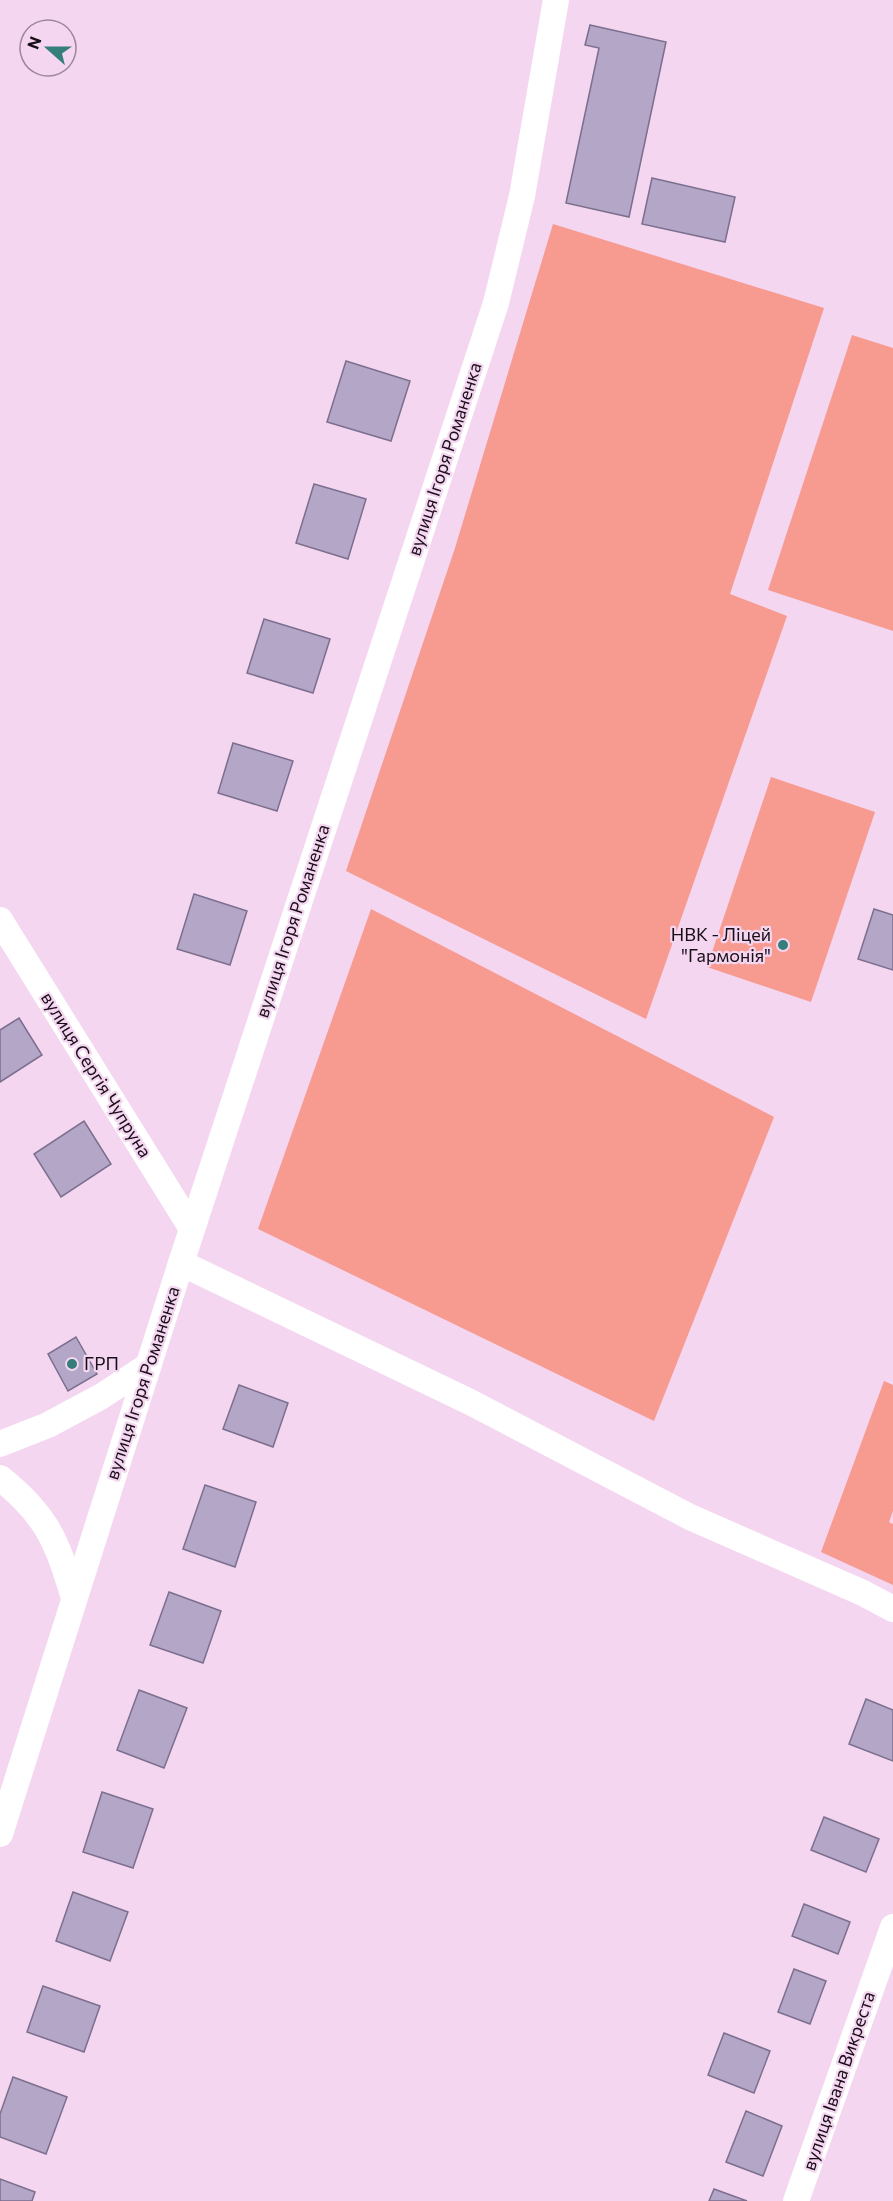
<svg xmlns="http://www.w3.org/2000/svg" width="893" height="2201" font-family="Commissioner,sans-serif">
<rect width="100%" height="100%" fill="#f4d6f0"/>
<g fill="#f79a90">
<path d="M553,224L824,308L730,594L787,616L646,1019L346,871L455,548Z"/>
<path d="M852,335L893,348V631L768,590Z"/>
<path d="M771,777L875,812L811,1002L707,967Z"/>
<path d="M371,909L774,1117L654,1421L258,1229Z"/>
<path d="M884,1381L893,1385V1511L889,1522L893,1524V1585L821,1552Z"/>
</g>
<g fill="#b3a6c7" stroke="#7c6f8e" stroke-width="1.5">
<path d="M590,25L666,42L629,217L566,203L599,48L585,45Z"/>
<path d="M652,178L735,197L725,242L642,224Z"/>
<path d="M346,361L410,381L391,441L327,422Z"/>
<path d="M314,484L366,499L348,559L296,543Z"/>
<path d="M264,619L330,639L313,693L247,673Z"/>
<path d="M233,743L293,761L277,811L218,793Z"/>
<path d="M194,894L247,911L230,965L177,949Z"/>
<path d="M874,909L893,915V970L858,959Z"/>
<path d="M19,1018L42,1055L0,1082V1030Z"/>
<path d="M84,1121L111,1164L61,1197L34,1154Z"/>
<path d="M76,1337L97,1374L68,1391L48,1354Z"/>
<path d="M239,1385L288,1403L273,1447L223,1429Z"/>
<path d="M205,1485L256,1502L235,1567L183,1549Z"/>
<path d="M169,1592L221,1611L203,1663L150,1645Z"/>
<path d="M139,1690L187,1708L164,1768L117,1750Z"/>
<path d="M866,1699L893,1710V1761L849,1744Z"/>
<path d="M102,1792L153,1809L133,1868L83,1852Z"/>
<path d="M824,1817L879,1839L866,1872L811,1850Z"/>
<path d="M73,1892L128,1912L110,1961L56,1941Z"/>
<path d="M804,1904L850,1922L838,1954L792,1936Z"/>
<path d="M794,1969L826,1981L810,2024L778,2012Z"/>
<path d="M43,1986L100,2006L84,2052L27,2032Z"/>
<path d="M724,2033L770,2051L754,2093L708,2075Z"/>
<path d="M13,2077L67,2097L46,2154L0,2137V2114Z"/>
<path d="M746,2111L782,2126L763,2176L726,2162Z"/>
<path d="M0,2179L35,2192L32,2201H0Z"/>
<path d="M714,2189L747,2201H709Z"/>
</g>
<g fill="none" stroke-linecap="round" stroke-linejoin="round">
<g stroke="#fff" stroke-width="26">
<path d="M0,920L192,1229"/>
<path d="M181,1263L470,1402L690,1517L863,1593L893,1609"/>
<path d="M0,1444L48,1425L102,1396L149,1365"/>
<path d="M0,1478C48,1516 57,1542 74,1598"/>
<path d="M0,1834L181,1263L496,303L522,196L556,0"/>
<path d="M796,2201L893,1927"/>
</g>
</g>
<g fill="#367e7c" stroke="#f4d6f0" stroke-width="2">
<circle cx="783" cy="945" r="6"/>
<circle cx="72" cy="1364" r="6"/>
</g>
<g text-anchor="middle" stroke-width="4.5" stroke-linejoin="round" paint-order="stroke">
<g font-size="18" fill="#180e17" stroke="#f4d6f0">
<text transform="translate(445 459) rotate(-72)" y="6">вулиця Ігоря Романенка</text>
<text transform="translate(293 921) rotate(-72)" y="6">вулиця Ігоря Романенка</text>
<text transform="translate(96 1075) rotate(58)" y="6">вулиця Сергія Чупруна</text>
<text transform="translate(143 1383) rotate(-72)" y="6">вулиця Ігоря Романенка</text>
<text transform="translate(839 2081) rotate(-71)" y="6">вулиця Івана Викреста</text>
</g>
<g font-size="18" fill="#180e17" stroke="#f4d6f0" text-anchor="end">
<text x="771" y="941">НВК - Ліцей<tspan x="771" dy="21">"Гармонія"</tspan></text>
<text x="84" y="1370" text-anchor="start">ГРП</text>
</g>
</g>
<g transform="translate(48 48) rotate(291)"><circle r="28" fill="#f4d6f0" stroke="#9c8699" stroke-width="1.5"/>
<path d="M0-4.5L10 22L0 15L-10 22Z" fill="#367e7c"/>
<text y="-9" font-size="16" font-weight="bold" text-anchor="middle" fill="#180e17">N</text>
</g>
</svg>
